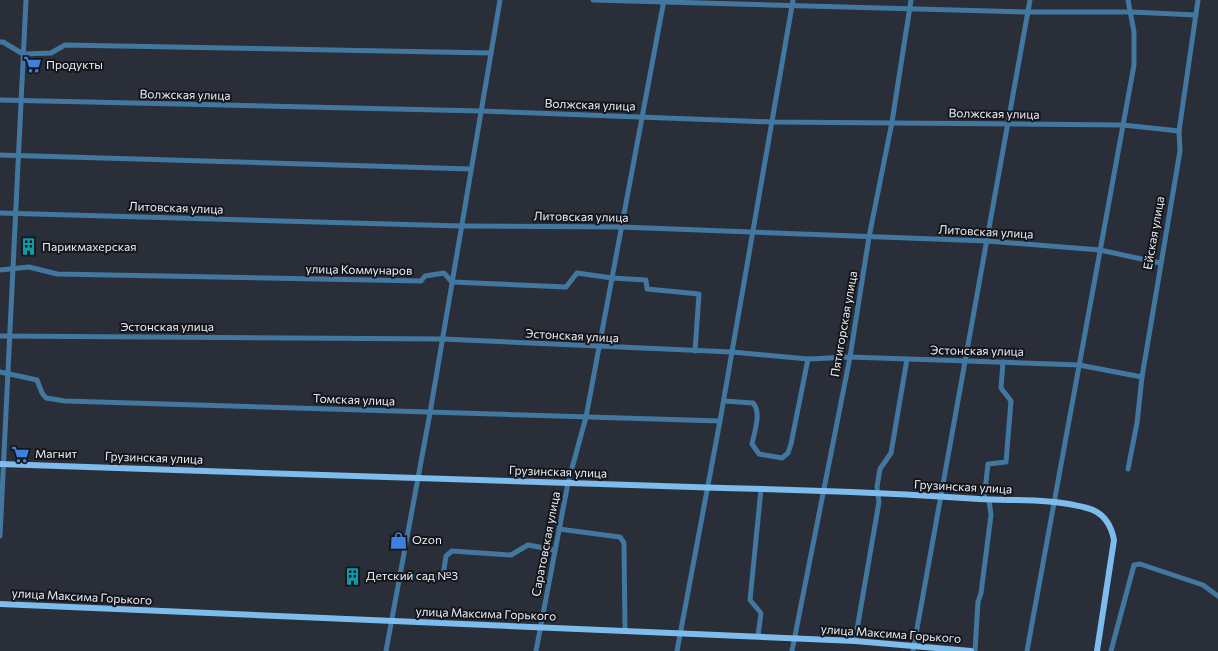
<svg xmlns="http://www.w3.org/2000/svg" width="1218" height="651" font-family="Commissioner,sans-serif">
<rect width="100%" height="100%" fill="#292e39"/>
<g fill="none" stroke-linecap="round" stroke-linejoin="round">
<g stroke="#42779f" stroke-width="5">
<path d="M593,0L1028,12H1131L1196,15"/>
<path d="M0,42H3L23,54L51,53L65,45L491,53"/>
<path d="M0,100L481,111L772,122L1123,125L1179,131"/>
<path d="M0,155L471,169"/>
<path d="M0,213L461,226L621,227L987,241L1100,250L1160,263"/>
<path d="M0,270L29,267L57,274L421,281L425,276L444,273L452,282L566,287L577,273L612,278L646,280L647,289L699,294L695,351"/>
<path d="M0,336L442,339L732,352L808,359L850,357L1079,365L1142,377"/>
<path d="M0,372L37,380L42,393L46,398L65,401L720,421"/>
<path d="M724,401L753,403C762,413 754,433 752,444L759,454L782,458L788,453L791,444L808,359"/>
<path d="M1128,469L1137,423L1142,377L1180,151L1179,131L1198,0"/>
<path d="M984,499L988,464L1006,462L1011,401L1001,388L1003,362"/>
<path d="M559,529L612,536L620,537L624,543L625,630"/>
<path d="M0,536L26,0"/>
<path d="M400,574L433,579L443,576L446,556L452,551L511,555L528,545L555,550"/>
<path d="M758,636L761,613L750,600L761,489"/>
<path d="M855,641L879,502L877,487L880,469L891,453L907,359"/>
<path d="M386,651L430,413L500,0"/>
<path d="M536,651L568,483L586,417L664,0"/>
<path d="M677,651L720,421L793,0"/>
<path d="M792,651L850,357L869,237L892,122L911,0"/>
<path d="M913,651L1030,0"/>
<path d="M975,651L978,602L981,593L991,515L989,500"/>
<path d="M1027,651L1134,65V32L1128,0"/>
<path d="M1111,651L1134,565L1140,564L1203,585L1218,596"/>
</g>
<g stroke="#7dbced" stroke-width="6">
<path d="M0,464C241,472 482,481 723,488C808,490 894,493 979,499C1014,501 1052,498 1087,508C1103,512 1111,524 1114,540L1097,651"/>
<path d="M0,604L855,641L971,651"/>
</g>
</g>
<defs>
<symbol id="supermarket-bare" viewBox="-9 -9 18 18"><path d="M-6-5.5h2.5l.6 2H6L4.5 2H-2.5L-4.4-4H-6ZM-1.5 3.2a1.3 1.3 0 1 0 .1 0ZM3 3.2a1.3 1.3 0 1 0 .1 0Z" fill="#3f7fe0" stroke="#14161b" stroke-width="2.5" paint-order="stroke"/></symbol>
<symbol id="building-bare" viewBox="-9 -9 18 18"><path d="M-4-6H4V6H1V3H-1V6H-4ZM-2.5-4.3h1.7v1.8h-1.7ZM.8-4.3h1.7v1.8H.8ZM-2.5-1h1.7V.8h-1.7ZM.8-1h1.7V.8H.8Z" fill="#0f9aa8" stroke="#14161b" stroke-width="2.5" paint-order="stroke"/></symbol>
<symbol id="shop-bare" viewBox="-9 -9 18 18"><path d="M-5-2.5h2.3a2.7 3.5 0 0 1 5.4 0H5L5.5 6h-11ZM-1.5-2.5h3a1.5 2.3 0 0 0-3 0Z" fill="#3f7fe0" stroke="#14161b" stroke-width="2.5" paint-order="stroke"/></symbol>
</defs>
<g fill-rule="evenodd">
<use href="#supermarket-bare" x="20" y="52" width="25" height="25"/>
<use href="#building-bare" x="16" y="234" width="25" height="25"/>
<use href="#supermarket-bare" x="8" y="442" width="25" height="25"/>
<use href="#shop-bare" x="386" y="528" width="25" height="25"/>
<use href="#building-bare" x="340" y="564" width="25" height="25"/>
</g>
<g text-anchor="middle" stroke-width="4" stroke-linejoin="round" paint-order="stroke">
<g font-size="12" fill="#ebeef6" stroke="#14161b" text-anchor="start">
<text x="46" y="69">Продукты</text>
<text x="42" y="251">Парикмахерская</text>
<text x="35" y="458">Магнит</text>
<text x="412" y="544">Ozon</text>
<text x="366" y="580">Детский сад №3</text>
</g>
<g font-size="12" fill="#ebeef6" stroke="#14161b">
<text transform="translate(185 95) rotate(1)" y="4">Волжская улица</text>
<text transform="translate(590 105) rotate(2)" y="4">Волжская улица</text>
<text transform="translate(994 114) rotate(1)" y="4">Волжская улица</text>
<text transform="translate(176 208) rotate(2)" y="4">Литовская улица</text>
<text transform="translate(581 217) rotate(1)" y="4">Литовская улица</text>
<text transform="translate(986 232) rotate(3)" y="4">Литовская улица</text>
<text transform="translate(1154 233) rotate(-80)" y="4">Ейская улица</text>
<text transform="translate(359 270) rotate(1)" y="4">улица Коммунаров</text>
<text transform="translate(844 324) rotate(-80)" y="4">Пятигорская улица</text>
<text x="167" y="331">Эстонская улица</text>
<text transform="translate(572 336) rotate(3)" y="4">Эстонская улица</text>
<text transform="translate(977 351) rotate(1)" y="4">Эстонская улица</text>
<text transform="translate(354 400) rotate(2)" y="4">Томская улица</text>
<text transform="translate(154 458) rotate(2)" y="4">Грузинская улица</text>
<text transform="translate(558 472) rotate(2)" y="4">Грузинская улица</text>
<text transform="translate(963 487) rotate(3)" y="4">Грузинская улица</text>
<text transform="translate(546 544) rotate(-79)" y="4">Саратовская улица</text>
<text transform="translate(82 597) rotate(3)" y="4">улица Максима Горького</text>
<text transform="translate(486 614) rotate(2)" y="4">улица Максима Горького</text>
<text transform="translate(891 634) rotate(4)" y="4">улица Максима Горького</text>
</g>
</g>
</svg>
